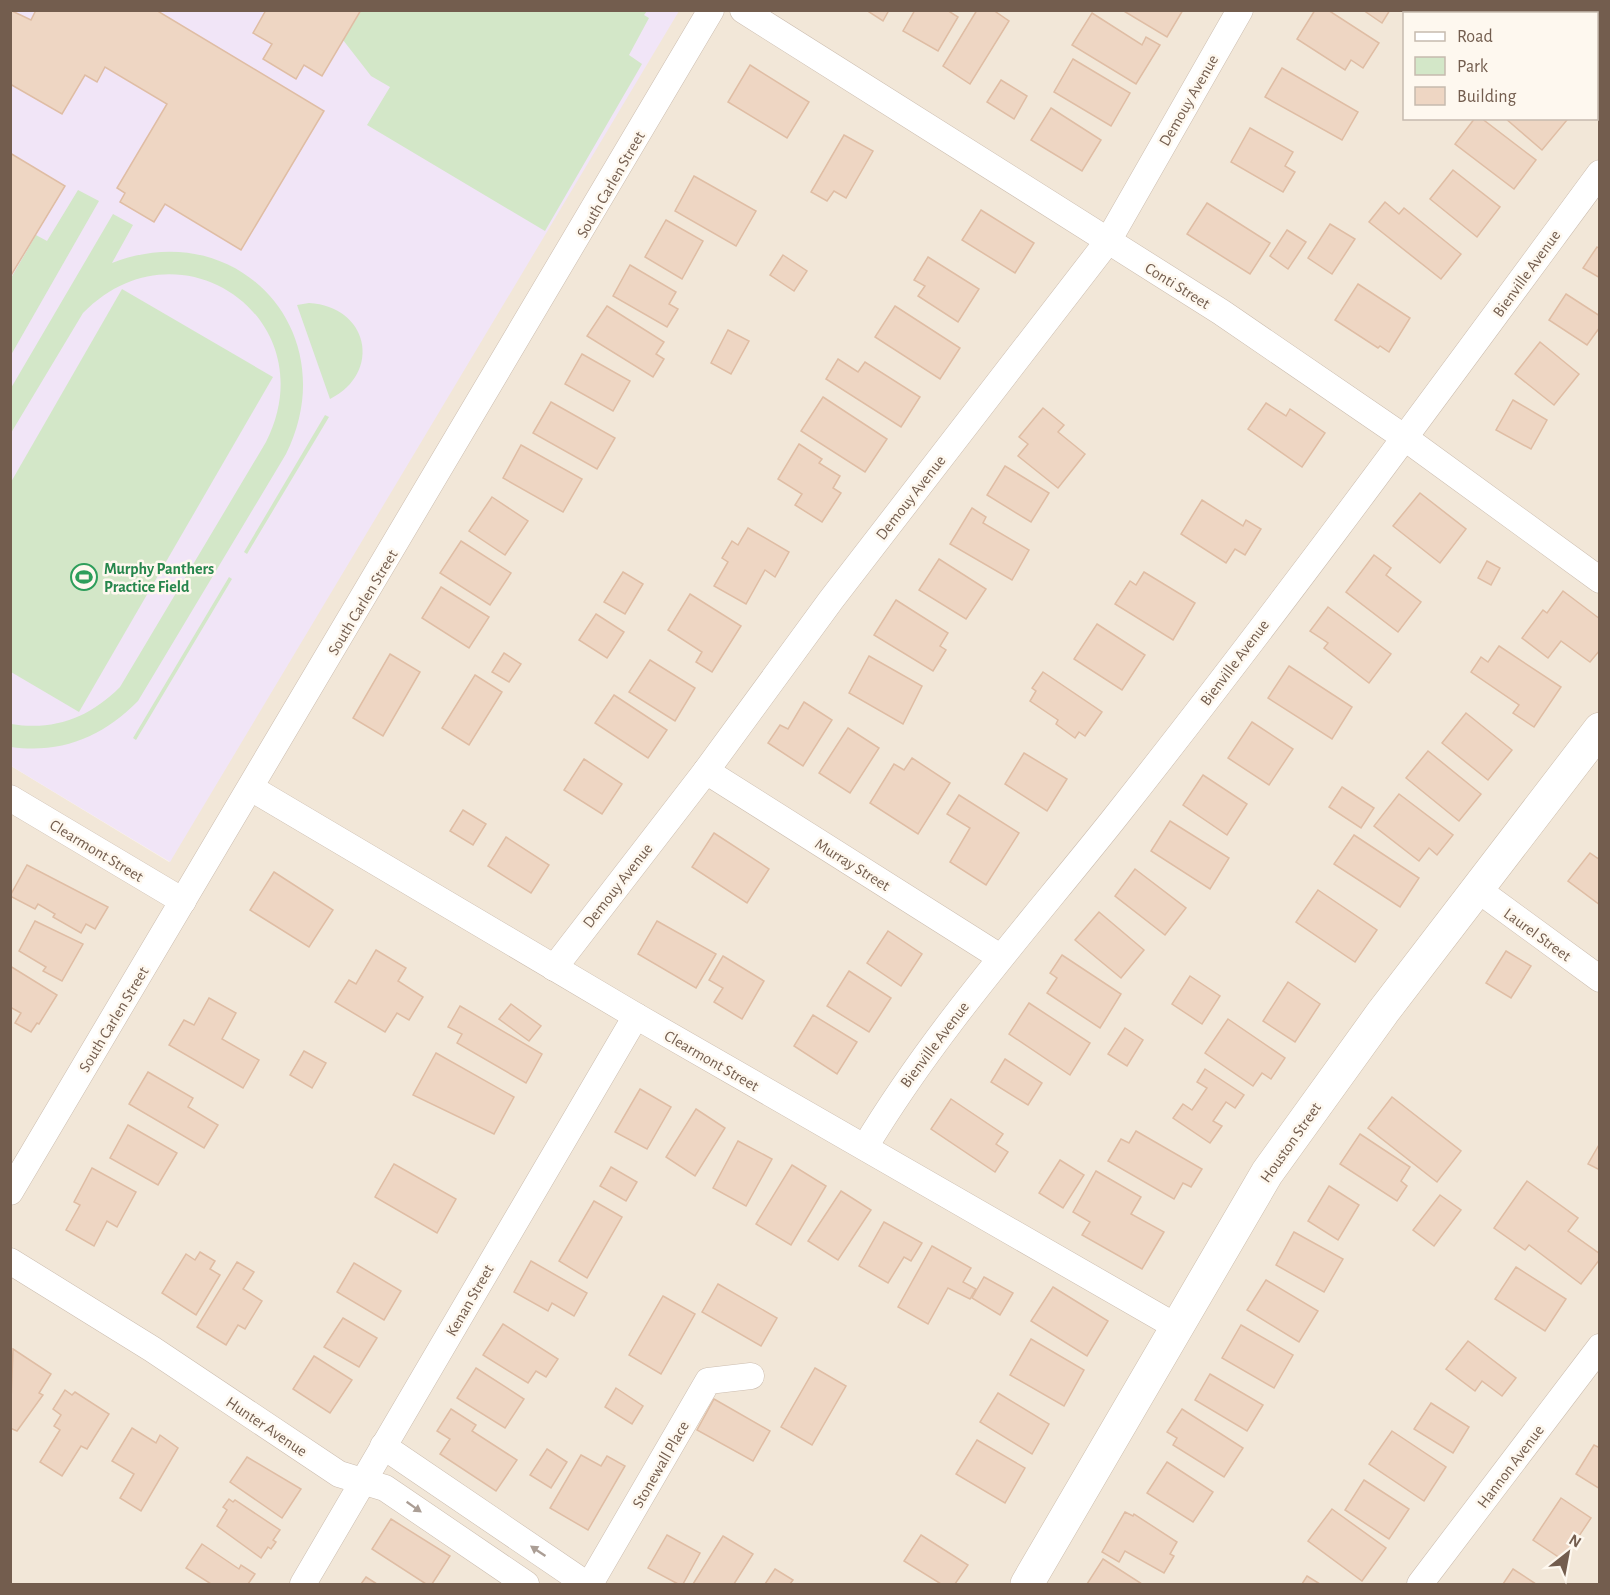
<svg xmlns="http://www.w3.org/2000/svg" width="1610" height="1595" font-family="'Alegreya Sans',sans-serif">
<rect width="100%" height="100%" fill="#fbf4e9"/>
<path fill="#f2e7d8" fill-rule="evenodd" d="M674,11H1599V1584H11V766L169,862ZM1404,14H1596V118H1404Z"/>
<path fill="#f1e5f7" d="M10,11H679L170,862L11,766Z"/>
<g fill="#d3e7c8">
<path d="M647,11L644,15L649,18L629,55L642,64L545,231L367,125L390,87L371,76L343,40L361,11Z"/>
<path d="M78,190L99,201L11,355V278L36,235L47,241Z"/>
<path d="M113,214L133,225L112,263C238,214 346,333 286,454L138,701C103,737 61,754 11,747V724C54,731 89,718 120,687L266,442C328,319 179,215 83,313L11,433V388Z"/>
<path d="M122,289L273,377L79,712L11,672V482Z"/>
<path d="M309,303C368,306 383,372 330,399L297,305Z"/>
<path d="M325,415L329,417L247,554L244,552Z"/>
<path d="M229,577L232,579L136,740L133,738Z"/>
</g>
<g fill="#eed6c3" stroke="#dfbda4" stroke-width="1.5">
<path d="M10,10L31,20L36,10H156L324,111L241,250L165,204L154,222L120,202L125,193L117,188L167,104L105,67L97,82L85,75L62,114L10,84Z"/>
<path d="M266,10H361L322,76L304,65L296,79L263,59L272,44L253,33Z"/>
<path d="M866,10H889L883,21Z"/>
<path d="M915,10H947L958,17L938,51L903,31Z"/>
<path d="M977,10H993L1009,21L970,84L943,66Z"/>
<path d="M1122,10H1183L1167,37Z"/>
<path d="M1315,10H1328L1379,43L1363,68L1351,60L1345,70L1297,39Z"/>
<path d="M1363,10H1390L1382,23Z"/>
<path d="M1572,10H1600V51L1596,50V14H1570Z"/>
<path d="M1092,13L1142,45L1146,37L1160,45L1136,84L1072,45Z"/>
<path d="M1073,59L1130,93L1111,126L1054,92Z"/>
<path d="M750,65L809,102L787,138L728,102Z"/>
<path d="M1282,68L1358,112L1342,140L1265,97Z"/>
<path d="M1001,80L1027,96L1014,119L987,102Z"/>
<path d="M1051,108L1101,140L1082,171L1031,140Z"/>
<path d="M1475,118H1481L1536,160L1514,189L1455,144Z"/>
<path d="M1505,118H1566L1567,120L1542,150Z"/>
<path d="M1250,128L1293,152L1285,166L1295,172L1283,192L1231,162Z"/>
<path d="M844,135L873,151L846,198L834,191L827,201L811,192Z"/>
<path d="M10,153L65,186L10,277Z"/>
<path d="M1453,170L1500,207L1477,237L1430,199Z"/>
<path d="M694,176L756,211L736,246L675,211Z"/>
<path d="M1385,202L1399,214L1404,208L1461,254L1441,279L1369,222Z"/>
<path d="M1207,203L1270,243L1250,274L1187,234Z"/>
<path d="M981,210L1034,243L1015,273L962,240Z"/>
<path d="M666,220L703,241L682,279L645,257Z"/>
<path d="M1330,224L1355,239L1332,274L1308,258Z"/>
<path d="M1287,230L1306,242L1288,269L1270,256Z"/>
<path d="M1597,247L1600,249V278L1583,268Z"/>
<path d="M783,255L807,271L794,291L770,275Z"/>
<path d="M928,257L979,289L958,322L918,296L925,286L914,280Z"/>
<path d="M630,265L676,292L669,304L678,309L667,327L613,296Z"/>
<path d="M1358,284L1410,318L1389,352L1380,346L1378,348L1335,320Z"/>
<path d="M1566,294L1600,316V327L1587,345L1549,320Z"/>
<path d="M607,306L664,342L656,354L664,359L653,377L587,336Z"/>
<path d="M895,306L960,348L940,379L875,337Z"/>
<path d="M728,330L749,341L731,374L711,363Z"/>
<path d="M1540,342L1579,374L1554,405L1515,374Z"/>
<path d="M582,354L630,381L613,411L565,384Z"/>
<path d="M838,359L858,372L865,362L920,397L901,427L826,379Z"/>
<path d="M823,397L887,439L865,472L801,431Z"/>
<path d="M1513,400L1547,420L1531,449L1496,430Z"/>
<path d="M551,402L615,438L597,469L533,433Z"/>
<path d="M1266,403L1286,416L1290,409L1325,433L1302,467L1248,429Z"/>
<path d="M1043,408L1064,425L1058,432L1085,454L1058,488L1018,456L1028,444L1019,437Z"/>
<path d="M799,444L822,459L819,463L840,476L833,488L841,493L822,522L795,505L802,494L778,479Z"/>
<path d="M521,445L582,479L563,512L503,478Z"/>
<path d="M1005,466L1049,493L1031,522L987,495Z"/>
<path d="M1420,493L1466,529L1440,563L1393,526Z"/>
<path d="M492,497L528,521L505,555L469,531Z"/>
<path d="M1202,500L1243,526L1246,520L1261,529L1245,555L1235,549L1226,563L1181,534Z"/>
<path d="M972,508L986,517L983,523L1029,550L1012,580L950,544Z"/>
<path d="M748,528L789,552L775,577L765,570L746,604L714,586L728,562L722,558L732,541L738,545Z"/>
<path d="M461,541L511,573L490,605L440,573Z"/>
<path d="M1374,555L1391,568L1386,575L1421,602L1398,632L1346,592Z"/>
<path d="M939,559L986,589L966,619L919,590Z"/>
<path d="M1487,561L1500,568L1491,585L1478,578Z"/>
<path d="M623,572L643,584L625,614L604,602Z"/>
<path d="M1144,572L1195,603L1173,640L1115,604L1130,581L1136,585Z"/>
<path d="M441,587L489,617L469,648L422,618Z"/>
<path d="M1563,591L1600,619V650L1590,662L1561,641L1548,658L1522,638L1543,610L1547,613Z"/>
<path d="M690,594L741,626L712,672L696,662L702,652L668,630Z"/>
<path d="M896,600L948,633L940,646L946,650L933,671L874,635Z"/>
<path d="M1328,607L1391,654L1369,683L1324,648L1328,643L1310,631Z"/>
<path d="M596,614L624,632L607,658L579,640Z"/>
<path d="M1097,624L1145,655L1122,690L1074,659Z"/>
<path d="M1499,646L1561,687L1534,727L1513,713L1519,705L1471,672L1481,657L1488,662Z"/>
<path d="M504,653L521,664L509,682L492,672Z"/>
<path d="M390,654L420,672L383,736L353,718Z"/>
<path d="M869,656L922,686L903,724L849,693Z"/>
<path d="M650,660L695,688L675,721L629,692Z"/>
<path d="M1289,666L1352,707L1332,739L1268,698Z"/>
<path d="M1043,672L1102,712L1085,736L1079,732L1075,738L1056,724L1058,720L1030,701L1036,691L1032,688Z"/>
<path d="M475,675L502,692L469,745L442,728Z"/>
<path d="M614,695L667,730L648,758L595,723Z"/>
<path d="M804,702L832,720L803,766L768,743L780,725L788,729Z"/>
<path d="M1466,713L1512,750L1488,780L1442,743Z"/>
<path d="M1252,722L1293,749L1269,785L1228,758Z"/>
<path d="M848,728L879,748L850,793L819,773Z"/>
<path d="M1428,751L1481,794L1459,821L1406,778Z"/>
<path d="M1024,753L1067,779L1047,811L1005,784Z"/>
<path d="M912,758L950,783L918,834L870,803L894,764L904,770Z"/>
<path d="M584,759L622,784L602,814L564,790Z"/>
<path d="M1203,775L1247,804L1227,835L1183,805Z"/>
<path d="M1342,787L1374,808L1361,828L1329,807Z"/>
<path d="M1399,794L1453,835L1437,855L1429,848L1419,861L1374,826Z"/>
<path d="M959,795L1019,833L986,885L950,862L970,828L947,814Z"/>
<path d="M463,810L486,824L473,845L450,831Z"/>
<path d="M1170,821L1229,858L1210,889L1151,851Z"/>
<path d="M714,833L769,869L747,903L692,867Z"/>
<path d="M1354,835L1419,878L1400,907L1334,864Z"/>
<path d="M506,837L549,865L531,893L488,866Z"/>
<path d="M1590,853L1600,860V905L1568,881Z"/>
<path d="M27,865L108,907L95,929L86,924L81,933L53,917L55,914L38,904L35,909L10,896Z"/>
<path d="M1135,869L1186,908L1165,935L1115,896Z"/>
<path d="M274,872L333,910L309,947L250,910Z"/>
<path d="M1318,890L1377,930L1355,962L1296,922Z"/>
<path d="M1099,912L1144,950L1121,978L1075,940Z"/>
<path d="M35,921L83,944L62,981L43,971L46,967L19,951Z"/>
<path d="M657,921L716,954L696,988L638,954Z"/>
<path d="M888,931L922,954L901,986L867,963Z"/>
<path d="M376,950L406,968L398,981L423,997L409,1020L397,1013L385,1032L335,1002L349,980L356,984Z"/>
<path d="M1506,951L1531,966L1511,998L1486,983Z"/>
<path d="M1062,955L1121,994L1100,1028L1047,993L1057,978L1050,973Z"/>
<path d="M723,956L764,981L742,1019L714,1002L723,988L709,980Z"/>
<path d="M10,966L57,995L39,1024L37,1023L31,1032L15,1023L21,1013L10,1007Z"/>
<path d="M849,971L891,998L869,1032L827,1006Z"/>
<path d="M1190,976L1220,996L1202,1024L1172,1004Z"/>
<path d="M1288,982L1320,1004L1295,1042L1263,1021Z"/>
<path d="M209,998L236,1013L222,1039L259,1060L243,1088L169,1045L184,1020L194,1025Z"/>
<path d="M1029,1003L1090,1043L1070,1075L1009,1034Z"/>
<path d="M511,1004L541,1026L529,1041L499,1019Z"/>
<path d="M460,1006L542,1054L526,1083L457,1043L462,1034L448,1027Z"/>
<path d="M813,1015L857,1042L837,1074L794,1046Z"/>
<path d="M1228,1019L1285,1058L1271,1079L1262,1073L1253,1086L1205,1053Z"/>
<path d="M1125,1028L1143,1040L1127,1066L1108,1054Z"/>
<path d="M304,1051L326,1063L312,1088L290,1075Z"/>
<path d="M436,1053L514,1097L494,1134L413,1095Z"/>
<path d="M1005,1059L1042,1083L1028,1105L991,1082Z"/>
<path d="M1205,1069L1244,1095L1235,1108L1226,1102L1213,1121L1222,1126L1210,1143L1173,1118L1183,1104L1192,1110L1207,1088L1197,1082Z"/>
<path d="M148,1072L193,1098L188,1107L218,1125L204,1148L129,1104Z"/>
<path d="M640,1089L671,1107L647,1149L615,1132Z"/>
<path d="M1392,1097L1461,1151L1437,1182L1368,1128Z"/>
<path d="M951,1099L1003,1134L996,1144L1008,1152L995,1172L931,1129Z"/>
<path d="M696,1109L725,1128L695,1176L666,1157Z"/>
<path d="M128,1125L177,1153L158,1185L110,1158Z"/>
<path d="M1136,1131L1202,1169L1191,1187L1183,1183L1174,1199L1108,1161L1121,1139L1129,1143Z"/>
<path d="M1360,1134L1410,1167L1401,1181L1407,1186L1397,1201L1340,1164Z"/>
<path d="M738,1141L772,1159L746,1206L713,1188Z"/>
<path d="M1600,1143V1170L1588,1164Z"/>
<path d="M1060,1160L1084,1175L1063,1208L1039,1193Z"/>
<path d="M394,1164L456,1199L437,1233L375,1197Z"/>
<path d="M792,1165L826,1186L791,1245L756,1224Z"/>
<path d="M611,1167L637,1182L626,1201L600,1186Z"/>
<path d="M92,1168L136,1192L117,1227L107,1221L94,1246L66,1230L80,1205L74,1202Z"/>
<path d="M1096,1171L1141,1197L1131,1214L1164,1232L1142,1269L1082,1235L1090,1222L1073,1212Z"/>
<path d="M1527,1181L1578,1218L1568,1231L1600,1254V1259L1581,1284L1529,1245L1525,1250L1494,1228Z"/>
<path d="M1329,1186L1359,1205L1338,1240L1308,1221Z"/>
<path d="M841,1191L871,1210L838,1260L808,1241Z"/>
<path d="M1440,1195L1461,1210L1434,1246L1413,1230Z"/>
<path d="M594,1201L622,1217L587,1278L559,1261Z"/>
<path d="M884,1222L922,1243L911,1261L904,1257L888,1283L859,1266Z"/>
<path d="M1294,1232L1343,1259L1324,1292L1276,1265Z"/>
<path d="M932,1246L971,1268L963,1282L976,1289L970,1299L948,1288L928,1324L898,1307Z"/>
<path d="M200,1252L215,1261L210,1269L220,1275L196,1315L162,1293L186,1254L195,1260Z"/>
<path d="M531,1261L587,1293L574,1316L552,1303L548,1311L514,1292Z"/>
<path d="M237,1262L254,1272L243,1289L262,1301L245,1329L238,1325L226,1345L197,1327Z"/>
<path d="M354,1263L401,1291L384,1320L337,1292Z"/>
<path d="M1516,1267L1566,1299L1545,1331L1495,1299Z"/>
<path d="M984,1277L1013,1293L1000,1315L972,1298Z"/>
<path d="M1266,1280L1318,1311L1299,1342L1247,1310Z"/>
<path d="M718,1284L777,1318L761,1346L702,1312Z"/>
<path d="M1053,1287L1108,1321L1087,1356L1031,1321Z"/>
<path d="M663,1296L695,1314L661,1374L629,1355Z"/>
<path d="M343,1318L377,1338L359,1367L324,1347Z"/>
<path d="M503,1324L558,1359L546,1377L536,1371L528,1383L483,1355Z"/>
<path d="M1241,1325L1293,1355L1274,1388L1222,1358Z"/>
<path d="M1031,1339L1084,1370L1064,1406L1010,1375Z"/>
<path d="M1468,1341L1516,1378L1502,1396L1482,1381L1475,1391L1446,1369Z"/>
<path d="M13,1349L51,1374L39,1393L43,1395L17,1431L10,1428Z"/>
<path d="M314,1356L352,1380L330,1413L293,1389Z"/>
<path d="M476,1368L524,1399L505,1428L457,1398Z"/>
<path d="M815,1368L846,1386L812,1445L781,1427Z"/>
<path d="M1210,1374L1263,1405L1247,1431L1195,1400Z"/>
<path d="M616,1388L643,1406L632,1424L605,1407Z"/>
<path d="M65,1390L72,1395L75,1392L109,1414L87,1449L81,1446L62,1476L40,1462L60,1430L54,1426L61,1415L53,1409Z"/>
<path d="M998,1393L1049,1424L1032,1454L980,1422Z"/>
<path d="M714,1399L770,1431L753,1461L697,1430Z"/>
<path d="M1431,1403L1469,1427L1453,1453L1414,1429Z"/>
<path d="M451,1409L476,1425L472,1431L517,1460L496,1491L440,1454L450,1439L437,1431Z"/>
<path d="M1182,1409L1243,1448L1224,1477L1173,1445L1177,1438L1167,1432Z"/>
<path d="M132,1428L156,1443L160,1435L178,1448L141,1511L120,1498L134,1474L112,1461Z"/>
<path d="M1392,1431L1446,1467L1424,1501L1369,1464Z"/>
<path d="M977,1440L1025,1468L1005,1503L956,1474Z"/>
<path d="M1594,1445L1600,1448V1489L1576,1474Z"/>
<path d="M547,1449L567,1462L551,1488L530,1475Z"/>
<path d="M581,1455L601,1466L607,1456L625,1466L588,1530L550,1508Z"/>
<path d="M247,1457L301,1489L282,1518L230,1482Z"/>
<path d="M1167,1462L1213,1492L1193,1522L1147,1493Z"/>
<path d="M1364,1480L1409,1509L1389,1539L1345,1510Z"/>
<path d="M1561,1498L1591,1518L1563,1560L1533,1540Z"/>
<path d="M229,1499L233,1502L235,1500L280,1530L273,1540L276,1542L271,1549L268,1547L261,1558L217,1526L227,1510L223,1507Z"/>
<path d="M1332,1509L1386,1548L1362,1581L1308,1541Z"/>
<path d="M1125,1512L1133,1516L1134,1514L1177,1542L1170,1554L1174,1556L1164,1573L1125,1551L1119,1562L1102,1552Z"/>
<path d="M391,1519L450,1556L432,1584H426L372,1549Z"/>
<path d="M667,1535L700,1553L683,1584H678L648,1568Z"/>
<path d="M921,1535L968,1565L955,1584H941L904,1561Z"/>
<path d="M723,1536L753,1554L734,1584H693Z"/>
<path d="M202,1544L239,1569L241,1565L255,1574L248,1584H211L186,1568Z"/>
<path d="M1103,1559L1142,1584H1087Z"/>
<path d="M775,1569L793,1580L790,1584H765Z"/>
<path d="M1513,1569L1536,1584H1503Z"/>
<path d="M1307,1576L1320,1584H1302Z"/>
<path d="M366,1577L377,1584H361Z"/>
</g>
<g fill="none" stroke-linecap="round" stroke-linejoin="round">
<defs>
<g id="street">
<path d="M743,10L1221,312L1405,438L1600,580"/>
<path d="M706,771L1000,957"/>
<path d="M251,788L636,1016L1175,1326"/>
<path d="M10,798L183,901"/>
<path d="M1477,889L1600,979"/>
<path d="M554,968L706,771L831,600L1108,241L1240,10"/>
<path d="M865,1147C936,1029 1027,928 1113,820C1280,609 1440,390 1600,173"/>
<path d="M10,1192L711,10"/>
<path d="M10,1261L152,1349L339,1474L385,1488L526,1584"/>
<path d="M383,1446L586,1584"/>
<path d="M303,1584L636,1016"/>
<path d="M590,1584L708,1381L751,1376"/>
<path d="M1420,1584L1600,1347"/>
</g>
<path id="secondary" d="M1027,1584L1267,1173L1383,1012L1600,729"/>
</defs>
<use href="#street" stroke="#ccbdaf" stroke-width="27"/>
<use href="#secondary" stroke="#cebead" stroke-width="34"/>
<use href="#street" stroke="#fff" stroke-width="26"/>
<use href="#secondary" stroke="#fff" stroke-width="33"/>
</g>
<defs><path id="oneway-solid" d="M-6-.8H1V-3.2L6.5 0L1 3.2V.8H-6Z" transform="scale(1.5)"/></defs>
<g fill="#ab9e95">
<use href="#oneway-solid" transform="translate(414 1507) rotate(35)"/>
<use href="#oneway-solid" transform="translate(538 1551) rotate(-146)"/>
</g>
<defs>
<symbol id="stadium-ring" viewBox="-11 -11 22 22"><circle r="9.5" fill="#fef8ef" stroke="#2e9e5b" stroke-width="1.5"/><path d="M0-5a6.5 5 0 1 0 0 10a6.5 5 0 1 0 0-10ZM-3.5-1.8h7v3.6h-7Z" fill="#2e9e5b"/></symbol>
</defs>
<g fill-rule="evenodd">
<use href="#stadium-ring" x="69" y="562" width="30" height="30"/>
</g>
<g text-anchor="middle" stroke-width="5" stroke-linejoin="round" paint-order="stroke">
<g font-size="16" fill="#735d4e" stroke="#fef8ef">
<text transform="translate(1188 100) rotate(-60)" y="6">Demouy Avenue</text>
<text transform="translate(610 184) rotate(-60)" y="6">South Carlen Street</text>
<text transform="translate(1526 273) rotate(-54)" y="6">Bienville Avenue</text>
<text transform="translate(1178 285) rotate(32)" y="6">Conti Street</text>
<text transform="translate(910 497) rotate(-52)" y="6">Demouy Avenue</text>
<text transform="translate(362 602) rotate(-59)" y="6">South Carlen Street</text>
<text transform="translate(1234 662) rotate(-53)" y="6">Bienville Avenue</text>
<text transform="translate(97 850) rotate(31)" y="6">Clearmont Street</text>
<text transform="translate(853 864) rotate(32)" y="6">Murray Street</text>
<text transform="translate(617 885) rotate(-52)" y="6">Demouy Avenue</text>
<text transform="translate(1538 934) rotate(36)" y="6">Laurel Street</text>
<text transform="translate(113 1019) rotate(-59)" y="6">South Carlen Street</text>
<text transform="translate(934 1044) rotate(-53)" y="6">Bienville Avenue</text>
<text transform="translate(712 1060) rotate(30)" y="6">Clearmont Street</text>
<text transform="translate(1290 1142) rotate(-55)" y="6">Houston Street</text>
<text transform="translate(469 1300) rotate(-60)" y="6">Kenan Street</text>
<text transform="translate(267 1426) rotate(34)" y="6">Hunter Avenue</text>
<text transform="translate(660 1464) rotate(-60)" y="6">Stonewall Place</text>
<text transform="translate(1510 1466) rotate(-53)" y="6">Hannon Avenue</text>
</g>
<g font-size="16" font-weight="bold" fill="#27864d" stroke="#fef8ef" text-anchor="start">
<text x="104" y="574">Murphy Panthers<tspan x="104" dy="18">Practice Field</tspan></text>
</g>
</g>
<rect width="1610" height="1595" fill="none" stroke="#735d4e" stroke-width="24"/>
<rect x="1403" y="12" width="195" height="108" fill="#fef8ef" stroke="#c6baaf" stroke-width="1.5"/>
<rect x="1415" y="32" width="30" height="9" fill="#ffffff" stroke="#c6baaf" stroke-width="1.5"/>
<text x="1457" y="42" font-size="18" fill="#735d4e">Road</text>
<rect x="1415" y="57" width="30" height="18" fill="#d3e7c8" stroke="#c6baaf" stroke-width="1.5"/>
<text x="1457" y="72" font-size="18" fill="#735d4e">Park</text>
<rect x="1415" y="87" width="30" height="18" fill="#eed6c3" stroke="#c6baaf" stroke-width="1.5"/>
<text x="1457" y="102" font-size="18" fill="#735d4e">Building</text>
<g transform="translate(1568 1553) rotate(31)" stroke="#fef8ef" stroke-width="4.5" paint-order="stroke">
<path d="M0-4.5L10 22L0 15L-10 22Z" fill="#735d4e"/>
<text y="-9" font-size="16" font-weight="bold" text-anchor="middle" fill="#735d4e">N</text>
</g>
</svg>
